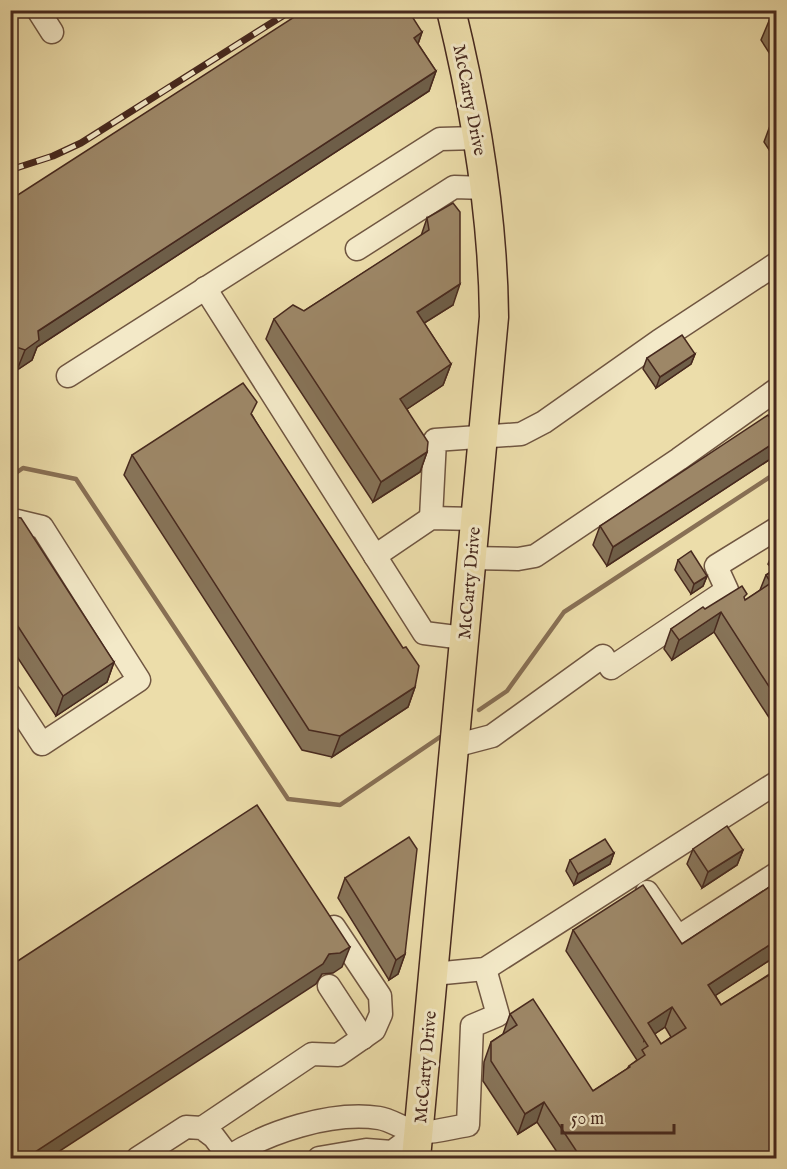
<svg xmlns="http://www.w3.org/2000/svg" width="787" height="1169" font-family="'IM FELL English',serif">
<rect width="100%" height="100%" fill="#ecddaa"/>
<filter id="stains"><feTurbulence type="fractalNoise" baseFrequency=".00333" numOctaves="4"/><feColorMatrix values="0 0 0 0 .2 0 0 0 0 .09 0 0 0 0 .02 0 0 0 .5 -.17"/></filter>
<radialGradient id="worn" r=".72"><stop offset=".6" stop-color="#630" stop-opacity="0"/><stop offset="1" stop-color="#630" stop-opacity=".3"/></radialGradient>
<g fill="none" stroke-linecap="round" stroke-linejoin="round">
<g stroke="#887055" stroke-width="4.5">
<path d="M10,477L23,468L76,479L288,799L340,805L440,737"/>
<path d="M479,710L507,691L564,612L776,473"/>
</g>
<defs>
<g id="minor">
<path d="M38,10L52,32"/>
<path d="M357,249L454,187L486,188"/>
<path d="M205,288L424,633L464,638"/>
<path d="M68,376L440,139L478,138"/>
<path d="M431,518L435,440L521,434L544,422L659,341L776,264"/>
<path d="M10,525L17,521L42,527L139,680L42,744L10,695"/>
<path d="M375,556L431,518L475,519"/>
<path d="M471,558L518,559L535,556L679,459L776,390"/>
<path d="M454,746L492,736L603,656L611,668L727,590L716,566L776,529"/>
<path d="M647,892L678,937L776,874"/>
<path d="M433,974L485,969L776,783"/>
<path d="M329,986L363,1038"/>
<path d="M202,1128L312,1054L338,1055L374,1030L381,1014L380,996L334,927"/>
<path d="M138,1158L186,1127L202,1128L214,1137L229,1157"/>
<path d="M227,1158C267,1132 331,1111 379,1118C392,1120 404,1130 418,1132C430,1134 454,1127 468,1125L472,1026L498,1015L485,969"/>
<path d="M319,1158L366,1150L392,1152L419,1132"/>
</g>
<path id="major" d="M416,1158L494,317C493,213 476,112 451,10"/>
</defs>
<use href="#minor" stroke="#705641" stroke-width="25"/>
<use href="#major" stroke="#47291e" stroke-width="31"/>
<use href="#minor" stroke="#f3e9c8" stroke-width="22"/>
<use href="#major" stroke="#ecddaa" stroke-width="28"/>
<defs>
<path id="rail" d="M10,170L53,156L81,143L292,10"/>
</defs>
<use href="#rail" stroke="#47291e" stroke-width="7"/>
<use href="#rail" stroke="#f3e9c8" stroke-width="4.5" stroke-dasharray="14" stroke-linecap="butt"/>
</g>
<g fill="#877459" stroke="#47291e" stroke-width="1.5" fill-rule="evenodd">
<path d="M777,16V65L761,40L769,21Z"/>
<path d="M422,32L418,44L436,71L429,91L37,347L32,360L17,370L10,368V200Z"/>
<path d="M777,120V162L764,142L771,123Z"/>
<path d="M427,218L453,305L424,323L451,364L443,385L407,409L427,452L420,472L373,502L266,339L274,319L304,311L421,236Z"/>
<path d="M695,354L691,364L656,388L643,369L647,358Z"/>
<path d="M252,415L415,687L408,707L332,757L302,750L124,475L132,455Z"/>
<path d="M777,428V453L775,456L607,566L593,545L600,526Z"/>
<path d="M10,519L114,662L107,682L56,716L10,646Z"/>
<path d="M777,543V730L714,632L672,660L664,649L671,629L705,609L746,600L760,590L766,575L773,570L768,564Z"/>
<path d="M678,560L707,576L703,586L691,594L675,570Z"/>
<path d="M693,849L743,850L737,865L702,888L687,864Z"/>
<path d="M614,853L610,864L574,885L566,871L570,860Z"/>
<path d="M345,878L405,954L398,974L389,980L338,898Z"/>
<path d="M777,882V1158H561L537,1122L518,1134L483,1081L484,1062L491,1042L503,1034L510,1014L593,1091L627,1069L629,1066L637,1060L566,951L573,930L682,944ZM770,960L776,970L721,1005L715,995ZM665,1027L671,1037L661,1044L654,1034Z"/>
</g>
<g fill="#6e5e48" stroke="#47291e" stroke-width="1.5">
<path d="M422,32L415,52L414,38Z"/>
<path d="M436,71L429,91L37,347L32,360L17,370L25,350L38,331Z"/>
<path d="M460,284L453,305L410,332L417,312Z"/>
<path d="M695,354L691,364L656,388L660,377Z"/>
<path d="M451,364L443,385L392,419L400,399Z"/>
<path d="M777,441V453L775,456L607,566L613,547Z"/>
<path d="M427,452L420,472L373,502L381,482Z"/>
<path d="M707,576L703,586L691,594L694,584Z"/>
<path d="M721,612L714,632L672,660L679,640Z"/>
<path d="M114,662L107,682L56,716L63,696Z"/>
<path d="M415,687L408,707L332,757L340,736Z"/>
<path d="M16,763L10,777V766Z"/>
<path d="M743,850L737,865L702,888L708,872Z"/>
<path d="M614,853L610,864L574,885L578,874Z"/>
<path d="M777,940L770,960L701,1005L708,985Z"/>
<path d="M350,947L342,967L333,973L322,974L316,984L49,1158H26L329,954Z"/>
<path d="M405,954L398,974L389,980L396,960Z"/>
<path d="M672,1007L665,1027L644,1041L648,1023Z"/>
<path d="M544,1102L537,1122L518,1134L525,1114Z"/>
<path d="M777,1148V1158H760Z"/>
<path d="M684,1152L682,1158H674Z"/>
</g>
<g fill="#9d8767" stroke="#47291e" stroke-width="1.5" fill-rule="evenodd">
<path d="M305,10H408L422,32L414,38L436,71L38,331L39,340L25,350L10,345V200Z"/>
<path d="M777,16V34L769,21Z"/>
<path d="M777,120V132L771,123Z"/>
<path d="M453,203L460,212V284L417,312L451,364L400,399L428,442L427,452L381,482L274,319L293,305L304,311L429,230L427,218Z"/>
<path d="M682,335L695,354L660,377L647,358Z"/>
<path d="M243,383L257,402L251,414L403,648L406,647L419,666L415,687L340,736L309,730L132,455Z"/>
<path d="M768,415L777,428V441L613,547L600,526Z"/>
<path d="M13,517L21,518L114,662L63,696L10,614V519Z"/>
<path d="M691,551L707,576L694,584L678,560Z"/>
<path d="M777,568V699L721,612L679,640L671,629L703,607L705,609L742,586L747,594L744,597L745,600L771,583L766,575Z"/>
<path d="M10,754L16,763L10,766Z"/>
<path d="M257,805L350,947L340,953L329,954L323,964L26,1158H10V966Z"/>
<path d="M727,826L743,850L708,872L693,849Z"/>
<path d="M409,837L417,849L405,954L396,960L345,878Z"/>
<path d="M605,839L614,853L578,874L570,860Z"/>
<path d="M777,882V940L708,985L721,1005L777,970V1148L760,1158H688L684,1152L674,1158H581L544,1102L525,1114L491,1061V1042L517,1025L510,1014L533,999L593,1091L630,1067L629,1066L645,1055L642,1050L648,1046L573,930L643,885L682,944ZM672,1007L686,1028L661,1044L648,1023Z"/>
</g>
<g text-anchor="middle" stroke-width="6" stroke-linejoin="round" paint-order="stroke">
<g font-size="18" fill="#47291e" stroke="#f3e9c8">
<text transform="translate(470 100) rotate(79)" y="6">McCarty Drive</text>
<text transform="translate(469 583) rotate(-85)" y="6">McCarty Drive</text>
<text transform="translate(425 1067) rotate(-85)" y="6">McCarty Drive</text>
</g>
</g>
<rect width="787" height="1169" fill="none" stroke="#ecddaa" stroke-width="36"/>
<rect x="12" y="12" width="763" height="1145" fill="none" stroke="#47291e" stroke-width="3"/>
<rect x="18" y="18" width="751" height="1133" fill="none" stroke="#47291e" stroke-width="1.5"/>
<path d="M562 1124v9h112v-9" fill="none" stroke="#47291e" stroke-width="3"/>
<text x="571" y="1124" font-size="18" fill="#47291e" stroke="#f3e9c8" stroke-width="4.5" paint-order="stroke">50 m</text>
<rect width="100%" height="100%" filter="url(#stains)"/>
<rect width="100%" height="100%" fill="url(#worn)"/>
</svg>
